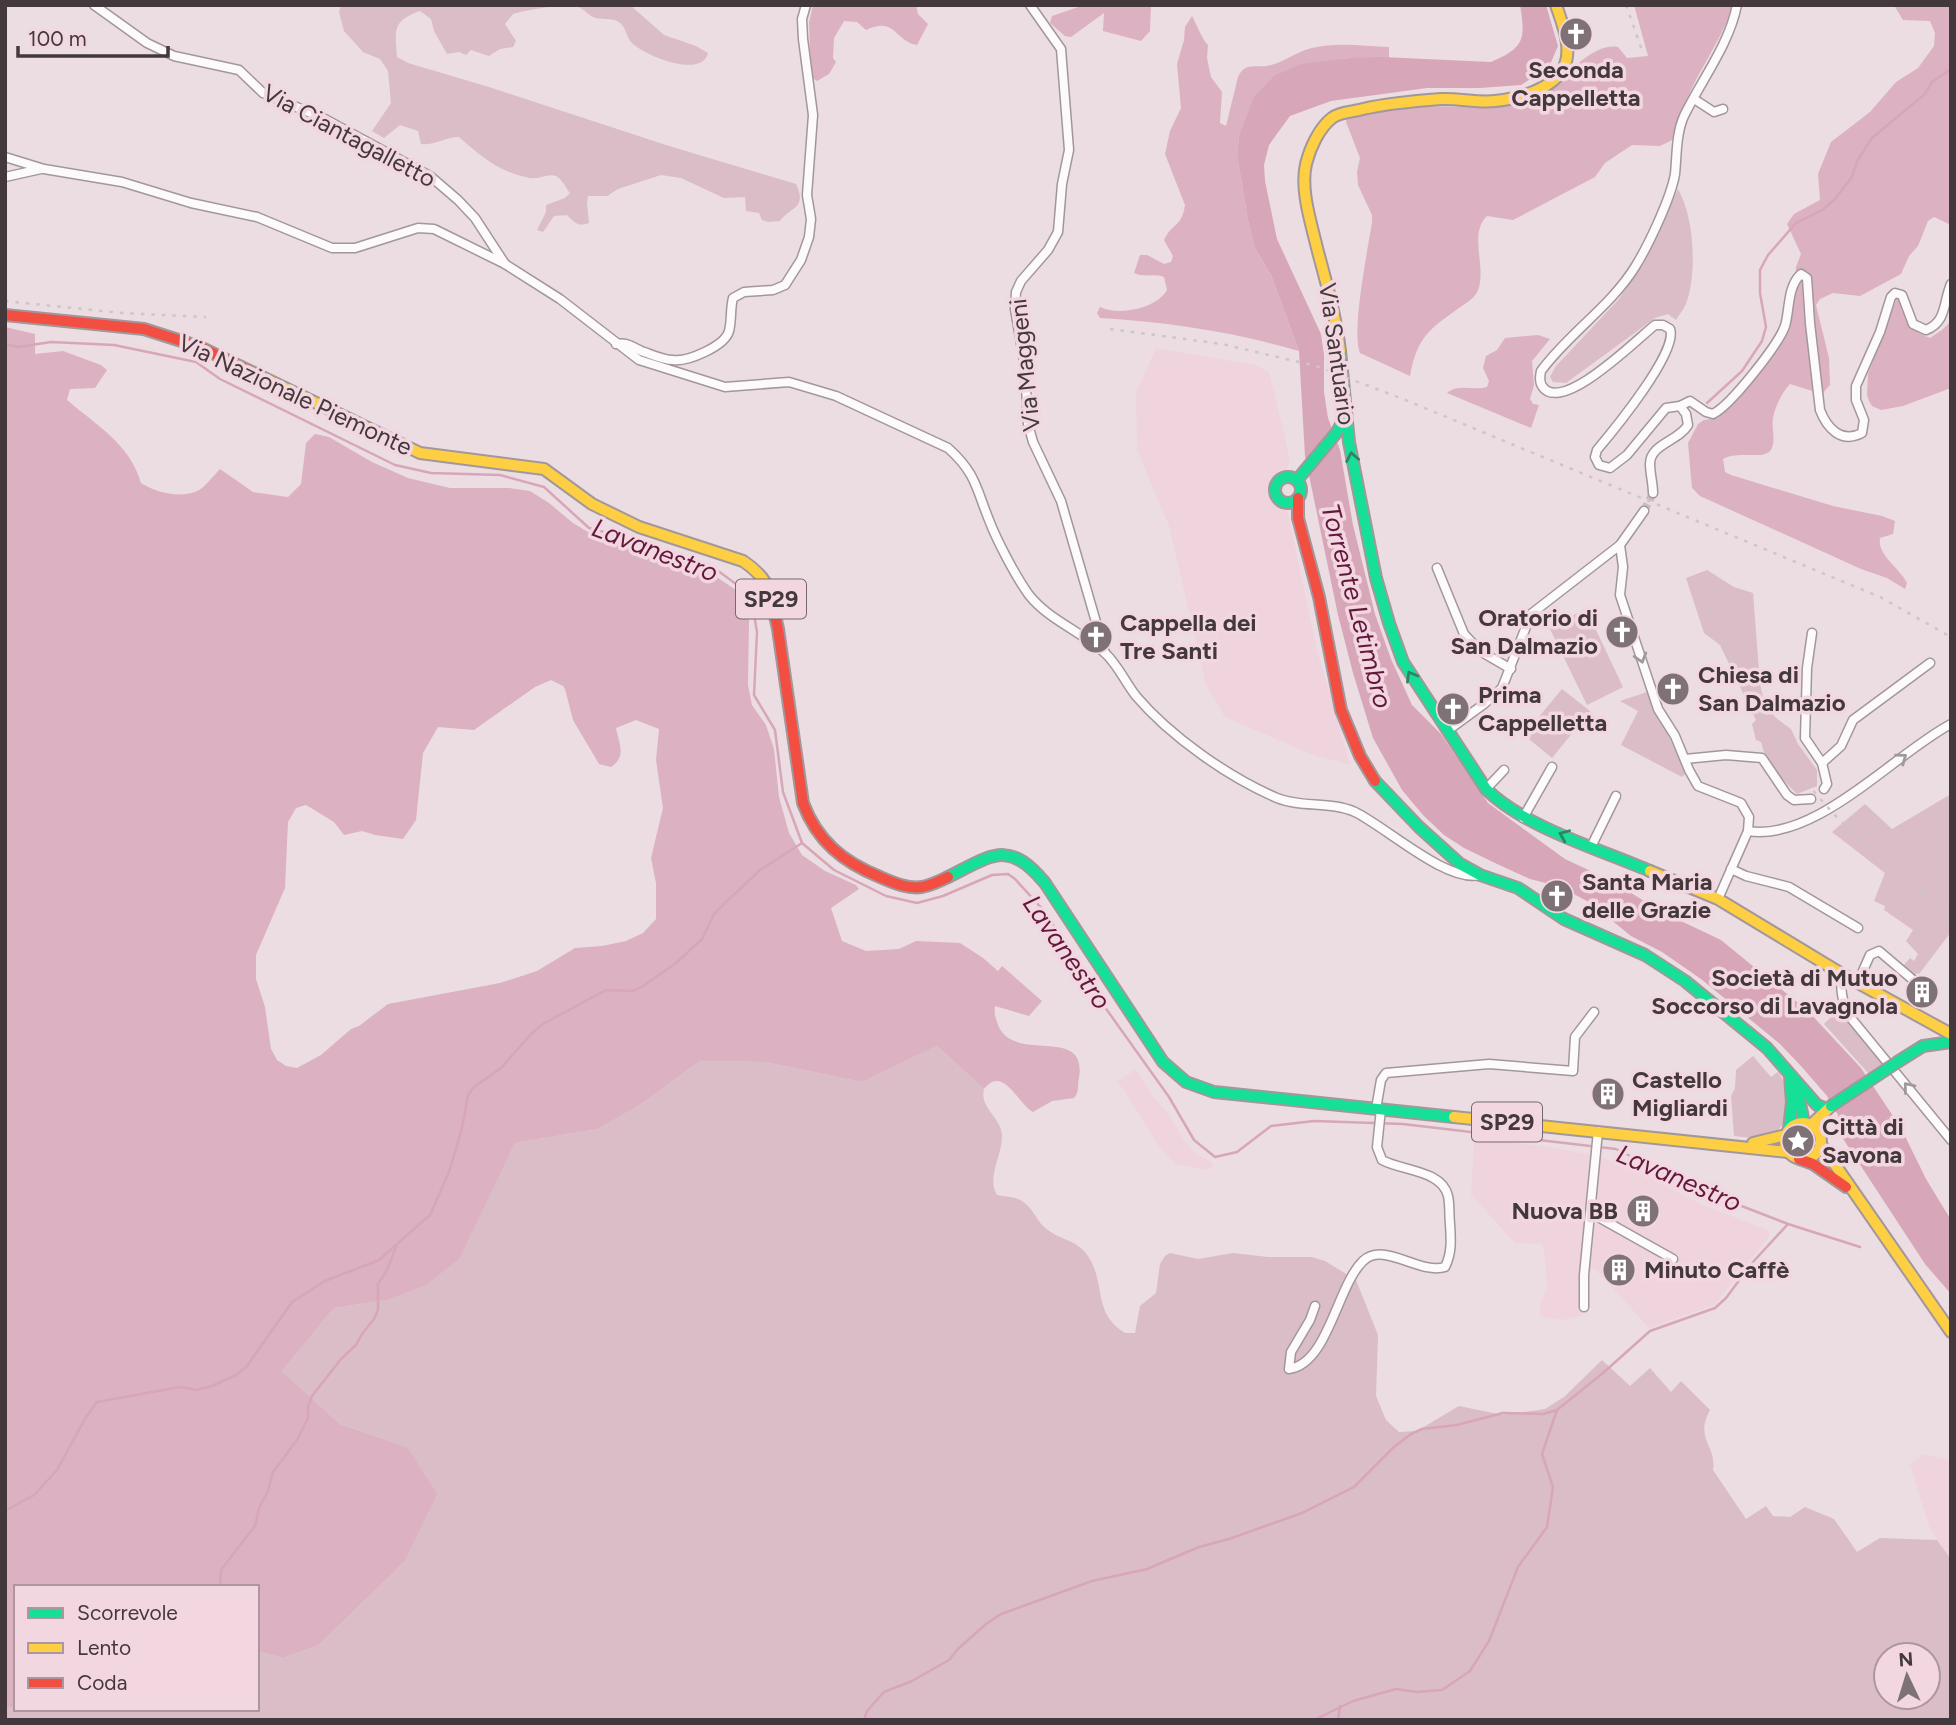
<svg xmlns="http://www.w3.org/2000/svg" width="1956" height="1725" font-family="Figtree,sans-serif">
<rect width="100%" height="100%" fill="#ecdde2"/>
<g fill="#efd4de">
<path d="M1156,348L1255,365L1269,372L1290,459L1282,486L1317,650L1350,765L1311,754L1225,717L1206,685L1169,526L1137,450L1136,393Z"/>
<path d="M1136,1069L1151,1094L1169,1115L1184,1140L1198,1155L1212,1162L1213,1167L1207,1170L1175,1164L1158,1145L1124,1090L1117,1082Z"/>
<path d="M1481,1140L1536,1145L1588,1154L1612,1161L1651,1178L1703,1205L1770,1231L1768,1238L1714,1305L1649,1328L1594,1268L1589,1272L1587,1284L1588,1301L1581,1316L1563,1320L1543,1317L1540,1314V1304L1547,1288L1544,1248L1541,1244L1515,1243L1471,1195L1474,1141Z"/>
<path d="M1924,1454L1951,1461V1559L1930,1529L1910,1464Z"/>
</g>
<g fill="#dabdc7" fill-rule="evenodd">
<path d="M341,5H630L664,35L696,46L708,53C702,79 645,56 632,43C625,36 627,26 617,21C610,18 603,20 596,18C589,17 585,9 578,7C564,3 527,10 513,14L505,24L516,41L513,47L500,49L489,56L471,50L466,55L459,52L447,54L434,31L431,19L420,11C392,21 395,30 397,57L408,63L489,87L666,145L796,184C808,209 789,207 780,221L768,222L762,220L759,213L746,211L745,197L724,198L681,178L661,175L618,189L607,196H588L587,203L589,223C578,227 575,223 567,215L554,216L543,232L537,230L546,212V205L565,198L570,193C566,188 562,179 556,176C548,173 538,180 529,178C497,171 482,157 459,137C445,137 433,146 421,144L418,131L400,125L384,138L372,131L391,103L388,71L380,59L363,52L344,31L339,12Z"/>
<path d="M1678,189C1694,217 1697,270 1687,301C1685,308 1680,313 1676,320L1668,314L1655,318L1566,383L1553,382L1550,377L1556,366L1619,299L1644,263Z"/>
<path d="M1707,570L1734,587L1753,593L1760,684L1765,705L1776,718L1791,729L1798,744L1817,770V786L1797,794C1782,779 1766,764 1761,742L1756,740L1752,724L1756,720L1720,645L1704,633L1686,578Z"/>
<path d="M1586,609L1623,687L1587,705L1549,627Z"/>
<path d="M1562,689L1590,711L1552,758L1524,735Z"/>
<path d="M1647,692L1683,766L1685,774L1682,777L1621,745L1638,711L1620,701Z"/>
<path d="M1951,794V932L1919,974L1917,973L1914,977L1902,967L1910,958L1914,961L1918,954L1906,941L1913,930L1884,910L1885,906L1874,901L1885,873L1832,832L1865,804L1892,829Z"/>
<path d="M1843,1015L1884,1063L1870,1075L1824,1024L1830,1018Z"/>
<path d="M937,1046L984,1089C979,1108 1001,1117 1002,1135C1003,1154 986,1177 997,1195C1004,1197 1012,1196 1018,1199C1031,1204 1035,1218 1044,1227C1061,1242 1079,1238 1091,1261C1105,1288 1094,1314 1125,1333H1135L1140,1306L1156,1293L1160,1264L1165,1256L1170,1253L1198,1259L1233,1253L1268,1257H1312L1325,1261L1356,1280L1378,1335L1376,1396L1386,1420L1399,1432L1417,1431L1459,1406L1503,1415L1545,1409L1564,1397L1602,1360L1630,1386L1650,1368L1671,1392L1681,1381L1710,1410C1694,1439 1717,1446 1713,1470L1746,1519L1766,1506L1773,1516L1790,1517L1805,1507L1834,1519L1857,1552L1880,1538L1937,1540L1951,1559V1720H5V1707C86,1713 174,1709 257,1709V1651L283,1658L319,1645L404,1562L407,1447L340,1424L282,1371L334,1308L386,1300L493,1186L515,1143L598,1129L640,1105L700,1061L765,1062L862,1082ZM1886,1655H1928V1697H1886Z"/>
<path d="M1753,1056L1771,1077L1778,1072C1790,1086 1793,1124 1773,1133C1761,1139 1747,1138 1734,1136L1731,1096L1735,1088L1736,1070Z"/>
</g>
<g fill="#dcb1c1" fill-rule="evenodd">
<path d="M813,5H916L918,14L928,24L917,45C893,40 896,16 866,30L857,22L844,21L834,38L833,58L836,62L829,74L817,81L811,77L809,23Z"/>
<path d="M1084,5H1151L1150,31L1141,41L1103,31L1104,13L1071,37L1065,36L1050,23L1052,16Z"/>
<path d="M1634,5H1732C1727,26 1717,41 1707,60C1692,85 1680,112 1672,140L1660,146L1632,145L1605,163L1595,177L1513,220L1487,216C1468,234 1487,267 1478,290C1475,298 1466,303 1459,308C1428,330 1417,338 1410,376L1360,353C1351,331 1368,249 1372,222V215L1358,185L1357,172L1360,158L1346,122L1347,118C1369,113 1389,108 1410,107C1450,104 1495,112 1533,98C1561,88 1587,42 1618,47L1627,58L1648,56Z"/>
<path d="M1894,5H1951V225L1934,217L1928,221L1918,246L1909,256L1901,274L1860,296L1833,293L1820,299L1816,305L1829,358L1830,385L1822,394L1790,384C1782,393 1775,406 1773,418C1771,427 1777,443 1770,451C1763,460 1737,450 1723,459L1725,472L1731,475L1833,506L1882,516L1895,521L1893,534L1880,538C1877,555 1899,567 1907,583L1905,589L1887,578L1861,569L1700,496L1692,488L1688,443L1698,424L1704,420L1718,418L1743,392L1784,340L1795,286L1796,267L1801,254L1787,224L1794,214L1820,200L1818,174L1831,142L1870,112L1896,82L1918,68L1934,46L1935,33L1930,21L1903,20Z"/>
<path d="M1192,16C1197,25 1202,39 1208,45L1207,58L1211,77L1222,92L1220,123L1226,126L1238,77C1245,61 1258,69 1271,65C1285,62 1297,51 1312,48C1336,42 1364,46 1389,47V58H1350L1333,61L1239,136L1237,155L1248,221L1255,248L1271,275L1299,351C1234,332 1168,322 1100,318L1097,313L1100,307C1119,316 1156,309 1167,290L1164,277C1154,273 1144,278 1134,273L1140,255H1147L1164,264L1171,262L1173,256L1164,240C1172,223 1182,227 1185,205L1165,154L1170,131L1181,108L1177,64L1184,40L1185,27Z"/>
<path d="M1897,298C1910,319 1902,327 1930,338L1942,330L1951,321V388L1903,406L1881,410L1872,406L1869,401L1867,395L1868,374Z"/>
<path d="M5,327L35,334V354L63,351L101,365L107,370L95,388L70,389L67,400C96,425 130,444 141,483C155,492 178,498 195,492C204,489 213,476 220,469L253,492L288,497L301,484L306,443L315,434L329,437L372,462L408,478L450,488H509L530,491L549,503L573,523L598,538L650,550L688,563L718,578L742,594L749,620L748,685L752,705L766,725L774,749L779,797L789,833L802,855L825,871L856,885L859,889L831,908L842,941L866,951L899,949L916,941L960,943L983,958L998,971L1002,966L1042,1001L1029,1016L995,1006C994,1013 995,1016 997,1022C1010,1067 1088,1022 1079,1078C1077,1086 1080,1091 1074,1098L1052,1101L1033,1112C1018,1104 1003,1064 984,1089L937,1046L862,1082L765,1062L700,1061L640,1105L598,1129L515,1143L459,1259L426,1285L386,1300L334,1308L282,1371L340,1424L407,1447L437,1494L404,1562L319,1645L283,1658L257,1651V1587H16V1708L5,1707ZM551,680L563,686L565,689L573,720L599,764L611,767C627,756 619,744 616,728L636,720L659,729L656,760L663,808L651,858L656,883V919L643,933L626,941L602,946L575,948L537,971L500,983L388,1004L359,1026L351,1029L321,1055L297,1068L286,1066L277,1060L271,1049L265,1007L256,979V955L285,888L288,822L296,808L306,805L334,822L344,835L362,831L375,835L403,839L416,820L423,753L438,727L474,730L535,687Z"/>
<path d="M1538,335L1550,339L1532,361L1534,385L1530,399L1533,404L1539,405L1531,428L1447,393C1458,383 1474,391 1487,387L1489,381L1483,368L1486,356L1497,350L1505,338Z"/>
</g>
<path fill="#d8a6b9" d="M1520,5H1546L1558,46L1549,67L1521,85L1480,88H1427L1331,101L1290,116L1269,145L1264,165L1265,181L1277,239L1321,334L1324,355V392L1328,418L1340,450L1353,525L1375,614L1391,659L1412,705L1441,734L1488,803L1565,859L1612,881L1660,911L1721,940L1808,1011L1861,1068L1901,1128L1926,1179L1951,1220V1294L1925,1264L1836,1128L1838,1115L1827,1096L1801,1066L1780,1044L1701,979L1662,952L1631,936L1589,902L1558,886L1530,879L1495,863L1464,848L1444,835L1423,815L1402,790L1373,738L1353,673L1338,615L1305,456L1299,351L1271,275L1255,248L1248,221L1237,155L1239,136L1254,97L1274,76L1301,64L1350,58L1382,57L1491,62C1524,48 1526,40 1520,5Z"/>
<g fill="none" stroke-linecap="round" stroke-linejoin="round">
<g stroke="#d8a6b9" stroke-width="2.5">
<path d="M5,344L18,347L51,342L114,345L196,362L220,379L395,465L431,473L500,475L544,487L589,528L631,539L710,565L751,595L757,632L754,695L775,730L783,792L802,843L834,870L886,896L917,903L943,896L992,875L1008,874L1015,879L1046,913L1082,975L1169,1097L1194,1140L1215,1157L1237,1152L1271,1126L1314,1121L1403,1124L1616,1149L1695,1188L1788,1224L1860,1247"/>
<path d="M1707,403L1742,371L1762,341L1766,327L1760,293V270L1768,255L1796,223L1822,210L1834,200L1852,177L1857,161L1872,138L1925,94L1932,82L1951,69"/>
<path d="M5,1511L34,1495L57,1470L86,1417L97,1402L180,1387L197,1390L212,1386L236,1375L247,1366L292,1302L325,1281L379,1260L430,1215L449,1172L462,1128L468,1095L474,1087L501,1068L532,1033L543,1024L606,990L633,991L643,986L676,963L702,939L714,914L724,904L760,870L802,843"/>
<path d="M220,1587L221,1570L255,1526L259,1508L268,1491L273,1472L297,1440L308,1418V1407L312,1396L341,1359L356,1345L362,1334L374,1319L378,1310V1284L387,1270L396,1247"/>
<path d="M864,1720L867,1711L884,1692L912,1681L949,1660L958,1649L986,1624L1001,1614L1092,1581L1147,1569L1199,1547L1229,1539L1302,1513L1354,1487L1394,1447L1411,1434L1422,1429L1457,1425L1503,1413L1543,1414L1557,1410L1603,1373L1650,1331L1715,1308L1726,1298L1752,1263L1788,1224"/>
<path d="M1314,1720L1353,1701L1396,1689L1417,1692L1442,1690L1470,1671L1489,1641L1518,1567L1547,1527L1553,1487L1542,1454L1557,1410"/>
<path d="M1338,1720L1340,1706"/>
</g>
<path stroke="#cabcc1" stroke-width="8" stroke-dasharray="8 4" stroke-linecap="butt" d="M1644,511L1653,493"/>
<defs>
<g id="street">
<path d="M94,5L147,43L174,56L239,70L263,93L325,119L430,176L458,200L475,218L505,264"/>
<path d="M1030,5L1061,49L1069,150L1062,184L1058,232L1048,250L1021,281L1016,292L1015,309L1025,367L1028,424L1033,442L1061,501L1105,653"/>
<path d="M1737,5C1729,45 1702,79 1684,116C1676,134 1677,154 1675,174C1671,198 1648,246 1635,267C1610,307 1569,333 1541,371C1540,376 1539,381 1542,386C1561,416 1638,338 1655,325H1663L1670,329C1679,351 1613,431 1597,450L1595,457L1599,465L1610,468L1627,455L1666,408L1680,406L1690,401L1706,412L1713,414C1731,405 1778,345 1785,326C1790,309 1787,287 1801,274L1807,278L1810,323L1820,410C1827,428 1841,444 1862,433L1864,420L1856,400V386L1880,332L1891,297L1895,293L1902,295L1913,324L1926,330C1947,322 1943,302 1951,284"/>
<path d="M1694,99L1714,112L1723,109"/>
<path d="M5,157L44,169L122,182L191,203L257,217L332,248H355L418,228L434,229L505,264L560,299L639,360L725,387L789,382L836,396L948,448C976,473 976,488 989,520C997,541 1016,577 1029,595C1050,621 1081,631 1105,653C1118,665 1125,682 1136,696C1170,736 1228,777 1277,798C1301,808 1331,801 1355,812C1386,827 1447,883 1480,875"/>
<path d="M5,177L41,169"/>
<path d="M616,344C629,341 635,350 647,353C655,356 665,360 673,360C688,362 725,346 729,331C732,320 730,309 733,298L744,292L773,290L785,285L801,260L809,237L811,219L807,195L813,115L803,39L802,19L806,5"/>
<path d="M1653,493C1653,484 1650,473 1650,464C1650,444 1679,441 1688,425L1686,414L1680,406"/>
<path d="M1620,545L1623,567L1620,595L1658,709L1675,736L1689,770L1698,786L1741,803L1749,817L1748,831L1718,899"/>
<path d="M1437,568L1464,634L1480,651L1511,669"/>
<path d="M1812,633L1807,668L1805,738L1822,763L1827,784L1824,789"/>
<path d="M1447,731L1484,704L1502,688L1531,614L1620,545L1644,511"/>
<path d="M1685,759L1726,755L1762,758L1787,795L1794,800L1811,799"/>
<path d="M1822,763L1841,746L1853,720L1930,663"/>
<path d="M1486,789L1504,770"/>
<path d="M1523,818L1552,767"/>
<path d="M1748,831C1816,842 1894,754 1951,724"/>
<path d="M1591,847L1616,796"/>
<path d="M1731,869L1746,876L1789,887L1858,928"/>
<path d="M1842,974C1840,990 1842,1002 1850,1017L1951,1140"/>
<path d="M1858,982L1870,955L1879,951L1912,979"/>
<path d="M1376,1109L1381,1080L1386,1073L1489,1064L1573,1071L1575,1037L1594,1012"/>
<path d="M1591,1213L1673,1259"/>
<path d="M1315,1306L1310,1320L1291,1352L1289,1369C1328,1364 1337,1286 1363,1261C1384,1241 1419,1275 1445,1267C1452,1253 1451,1240 1450,1224C1449,1215 1450,1205 1448,1196C1442,1170 1402,1171 1382,1160L1377,1147L1381,1109"/>
<path d="M1584,1307V1275L1598,1131"/>
</g>
<g id="fast">
<path d="M1340,351L1349,442L1376,578L1389,623L1403,662L1486,789C1524,827 1599,849 1650,871"/>
<circle cx="1288" cy="490" r="13"/>
<path d="M1297,480L1337,432L1345,417"/>
<path d="M1375,781L1419,827L1460,864L1480,875L1518,888L1564,919L1645,955L1685,981L1767,1048L1817,1105L1826,1109"/>
<path d="M948,877C992,855 1009,839 1045,883L1163,1062L1186,1082L1214,1092L1454,1117"/>
<path d="M1899,1061L1923,1046L1951,1042"/>
<path d="M1796,1084L1804,1123"/>
<path d="M1789,1129L1792,1102L1790,1076"/>
</g>
<g id="slow">
<path d="M1340,351C1336,316 1326,282 1317,248C1311,222 1300,190 1306,164C1310,148 1319,128 1332,118C1339,112 1353,112 1363,109C1389,103 1414,101 1441,99C1459,98 1477,103 1495,101C1517,99 1554,89 1564,67C1573,48 1562,23 1556,5"/>
<path d="M254,373L420,453L544,469L592,504L639,527L743,561C755,569 766,579 770,593"/>
<path d="M1650,871L1718,899L1842,974L1951,1034"/>
<path d="M1454,1117L1788,1152"/>
<circle cx="1803" cy="1141" r="18"/>
<path d="M1811,1125L1831,1106"/>
<path d="M1753,1143L1786,1135"/>
<path d="M1820,1143L1951,1332"/>
</g>
<g id="jam">
<path d="M5,315L144,329L200,347L254,373"/>
<path d="M1298,498V518L1319,597L1341,710L1360,756L1375,781"/>
<path d="M770,593L778,629L803,803C817,841 843,862 880,877C894,883 907,889 922,887C932,885 940,881 948,877"/>
<path d="M1799,1159L1813,1164L1846,1187"/>
</g>
</defs>
<use href="#street" stroke="#a2979a" stroke-width="11"/>
<use href="#fast" stroke="#a2979a" stroke-width="14"/>
<use href="#slow" stroke="#a2979a" stroke-width="14"/>
<use href="#jam" stroke="#a2979a" stroke-width="14"/>
<use href="#street" stroke="#fcfafb" stroke-width="8"/>
<use href="#fast" stroke="#16e098" stroke-width="10"/>
<use href="#slow" stroke="#ffcf43" stroke-width="10"/>
<use href="#jam" stroke="#f24e42" stroke-width="10"/>
<g stroke="#cbc7c8" stroke-width="2.5" stroke-dasharray="3.5 7" stroke-linecap="butt">
<path d="M1626,5L1643,53"/>
<path d="M5,301L122,313L206,317"/>
<path d="M1110,329L1222,344L1316,366L1403,399L1880,597L1951,637"/>
<path d="M1699,580C1718,632 1741,682 1769,729C1806,794 1888,874 1951,915"/>
</g>
<defs>
<path id="fast-bridge" d="M1831,1106L1899,1061"/>
</defs>
<use href="#fast-bridge" stroke="#a2979a" stroke-width="14" stroke-linecap="butt"/>
<use href="#fast-bridge" stroke="#16e098" stroke-width="10"/>
</g>
<defs><path id="oneway-chevron" d="M-2-3.5L2.5 0L-2 3.5" fill="none" stroke-width="1.6" stroke-linecap="round" stroke-linejoin="round" transform="scale(1.75)"/></defs>
<g stroke="#2f8465">
<use href="#oneway-chevron" transform="translate(1352 457) rotate(-101)"/>
<use href="#oneway-chevron" transform="translate(1411 676) rotate(-120)"/>
<use href="#oneway-chevron" transform="translate(1564 835) rotate(-157)"/>
</g>
<g stroke="#a0999c">
<use href="#oneway-chevron" transform="translate(1641 658) rotate(73)"/>
<use href="#oneway-chevron" transform="translate(1902 758) rotate(-36)"/>
<use href="#oneway-chevron" transform="translate(1908 1087) rotate(-129)"/>
</g>
<defs>
<symbol id="church-disc" viewBox="-11 -11 22 22"><circle r="9.5" fill="#7e7276" stroke="#f2d7e0"/><path d="M-1.2-6h2.4v3.5h3.3v2.4h-3.3V6h-2.4V-.1h-3.3v-2.4h3.3Z" fill="#fff"/></symbol>
<symbol id="building-disc" viewBox="-11 -11 22 22"><circle r="9.5" fill="#7e7276" stroke="#f2d7e0"/><path d="M-4-6H4V6H1V3H-1V6H-4ZM-2.5-4.3h1.7v1.8h-1.7ZM.8-4.3h1.7v1.8H.8ZM-2.5-1h1.7V.8h-1.7ZM.8-1h1.7V.8H.8Z" fill="#fff"/></symbol>
<symbol id="sight-disc" viewBox="-11 -11 22 22"><circle r="9.5" fill="#7e7276" stroke="#f2d7e0"/><path d="M0-6L1.8-2.2L6-1.7L2.9 1.2L3.7 5.4L0 3.3L-3.7 5.4L-2.9 1.2L-6-1.7L-1.8-2.2Z" fill="#fff"/></symbol>
</defs>
<g fill-rule="evenodd">
<use href="#church-disc" x="1557" y="15" width="38" height="38"/>
<use href="#church-disc" x="1603" y="613" width="38" height="38"/>
<use href="#church-disc" x="1077" y="618" width="38" height="38"/>
<use href="#church-disc" x="1654" y="670" width="38" height="38"/>
<use href="#church-disc" x="1434" y="690" width="38" height="38"/>
<use href="#church-disc" x="1538" y="877" width="38" height="38"/>
<use href="#building-disc" x="1903" y="973" width="38" height="38"/>
<use href="#building-disc" x="1589" y="1075" width="38" height="38"/>
<use href="#sight-disc" x="1779" y="1122" width="38" height="38"/>
<use href="#building-disc" x="1624" y="1192" width="38" height="38"/>
<use href="#building-disc" x="1600" y="1251" width="38" height="38"/>
</g>
<g text-anchor="middle" stroke-width="7" stroke-linejoin="round" paint-order="stroke">
<g fill="#f2d7e0" stroke="#78686d" stroke-width="2">
<rect x="736" y="579.5" width="70" height="39" rx="5"/>
<rect x="1472" y="1102.5" width="70" height="39" rx="5"/>
</g>
<g font-size="23" font-weight="bold" fill="#43383c">
<text x="771" y="607">SP29</text>
<text x="1507" y="1130">SP29</text>
</g>
<g font-size="24" font-weight="bold" fill="#43383c" stroke="#f2d7e0" text-anchor="start">
<text x="1576" y="78" text-anchor="middle">Seconda<tspan x="1576" dy="28">Cappelletta</tspan></text>
<text x="1598" y="626" text-anchor="end">Oratorio di<tspan x="1598" dy="28">San Dalmazio</tspan></text>
<text x="1120" y="631">Cappella dei<tspan x="1120" dy="28">Tre Santi</tspan></text>
<text x="1698" y="683">Chiesa di<tspan x="1698" dy="28">San Dalmazio</tspan></text>
<text x="1478" y="703">Prima<tspan x="1478" dy="28">Cappelletta</tspan></text>
<text x="1582" y="890">Santa Maria<tspan x="1582" dy="28">delle Grazie</tspan></text>
<text x="1898" y="986" text-anchor="end">Società di Mutuo<tspan x="1898" dy="28">Soccorso di Lavagnola</tspan></text>
<text x="1632" y="1088">Castello<tspan x="1632" dy="28">Migliardi</tspan></text>
<text x="1822" y="1135">Città di<tspan x="1822" dy="28">Savona</tspan></text>
<text x="1618" y="1219" text-anchor="end">Nuova BB</text>
<text x="1644" y="1278">Minuto Caffè</text>
</g>
<g font-size="24" fill="#43383c" stroke="#f2d7e0">
<text transform="translate(349 136) rotate(28)" y="8">Via Ciantagalletto</text>
<text transform="translate(1337 354) rotate(82)" y="8">Via Santuario</text>
<text transform="translate(1025 365) rotate(-96)" y="8">Via Maggeni</text>
<text transform="translate(295 395) rotate(25)" y="8">Via Nazionale Piemonte</text>
</g>
<g font-size="26" font-style="italic" fill="#63173c" stroke="#f2d7e0">
<text transform="translate(655 550) rotate(21)" y="9">Lavanestro</text>
<text transform="translate(1357 606) rotate(75)" y="9">Torrente Letimbro</text>
<text transform="translate(1067 952) rotate(55)" y="9">Lavanestro</text>
<text transform="translate(1679 1178) rotate(23)" y="9">Lavanestro</text>
</g>
</g>
<rect width="1956" height="1725" fill="none" stroke="#43383c" stroke-width="14"/>
<rect x="14" y="1585" width="245" height="126" fill="#f2d7e0" stroke="#ac979e" stroke-width="2"/>
<rect x="28" y="1608" width="35" height="10" fill="#16e098" stroke="#ac979e" stroke-width="2"/>
<text x="77" y="1620" font-size="21" fill="#43383c">Scorrevole</text>
<rect x="28" y="1643" width="35" height="10" fill="#ffcf43" stroke="#ac979e" stroke-width="2"/>
<text x="77" y="1655" font-size="21" fill="#43383c">Lento</text>
<rect x="28" y="1678" width="35" height="10" fill="#f24e42" stroke="#ac979e" stroke-width="2"/>
<text x="77" y="1690" font-size="21" fill="#43383c">Coda</text>
<g transform="translate(1907 1676) rotate(356)"><circle r="33" fill="#f2d7e0" stroke="#ac979e" stroke-width="2"/>
<path d="M0-5L12 26L0 18L-12 26Z" fill="#7e7276"/>
<text y="-10" font-size="19" font-weight="bold" text-anchor="middle" fill="#43383c">N</text>
</g>
<path d="M18 46v10h150v-10" fill="none" stroke="#43383c" stroke-width="3.5"/>
<text x="28" y="46" font-size="21" fill="#43383c" stroke="#f2d7e0" stroke-width="5" paint-order="stroke">100 m</text>
</svg>
